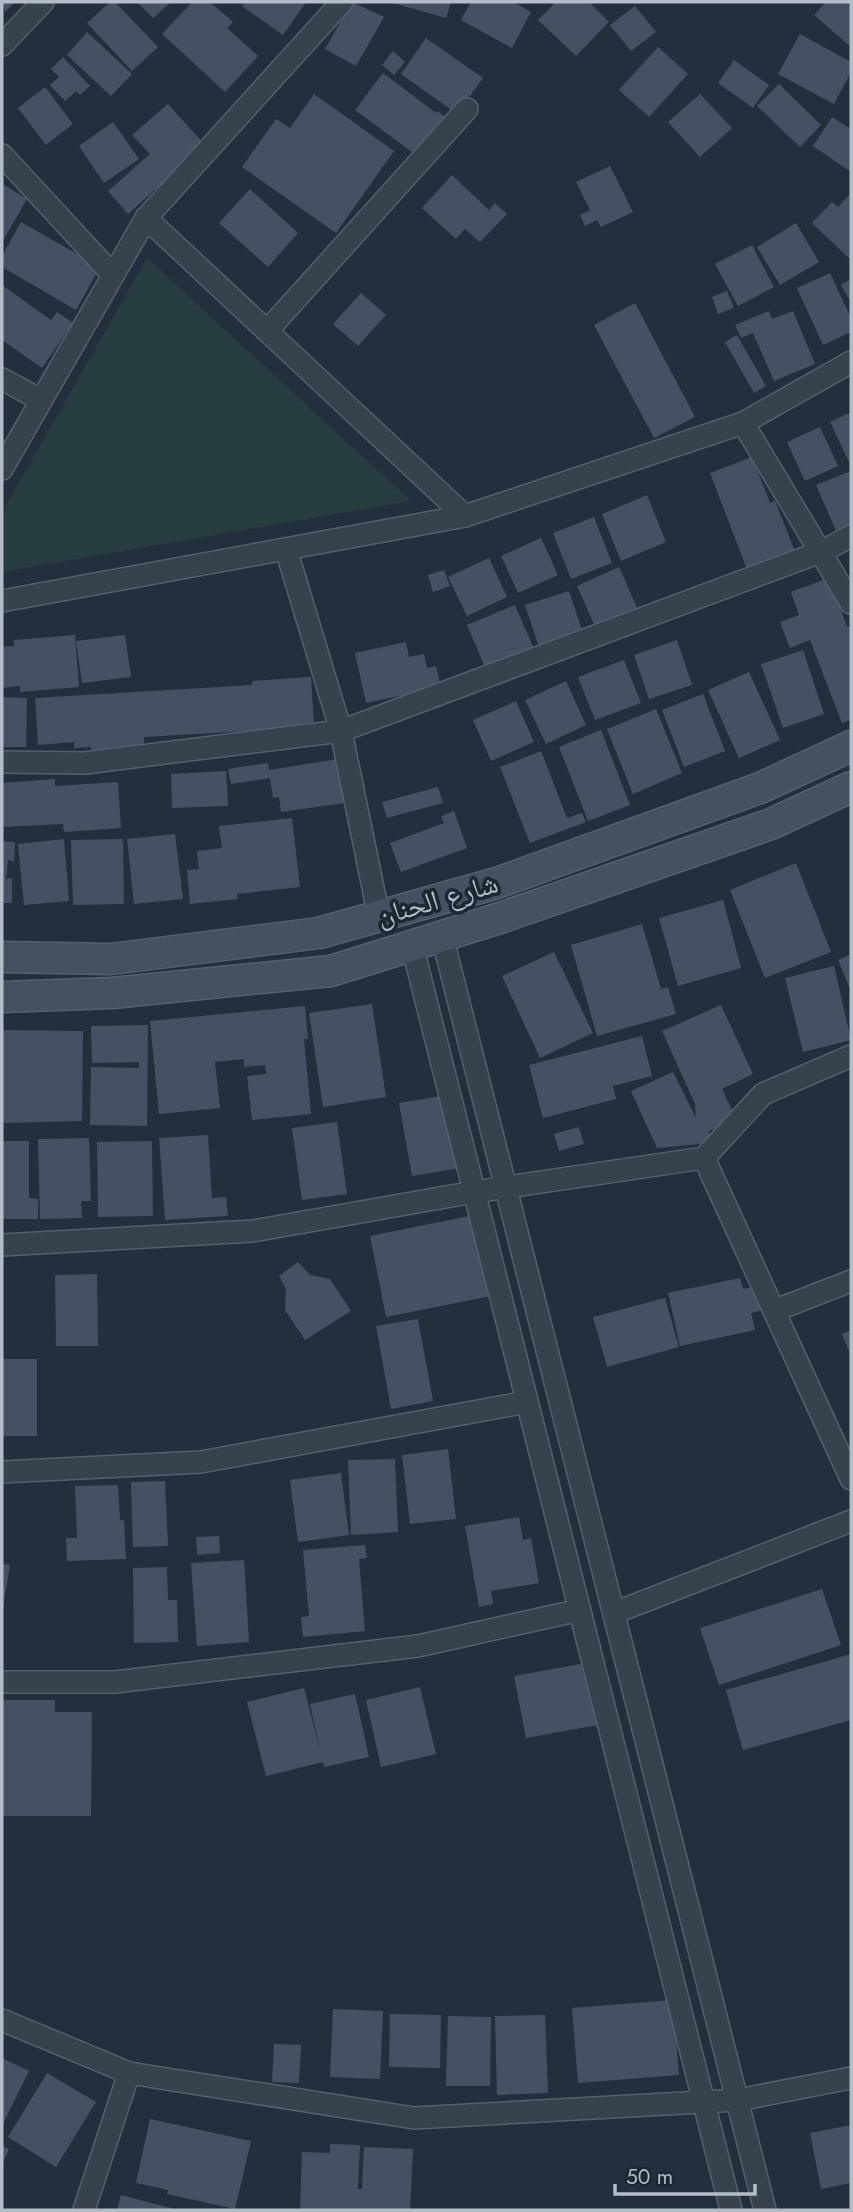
<svg xmlns="http://www.w3.org/2000/svg" width="853" height="2212" font-family="Jost,'Noto Naskh Arabic',sans-serif">
<rect width="100%" height="100%" fill="#242f3e"/>
<path fill="#263c3f" d="M147,258L411,501L2,572V512Z"/>
<g fill="#455162">
<path d="M2,2H15L5,12Z"/>
<path d="M110,2H115L158,47L132,71L87,23Z"/>
<path d="M137,2H171L153,18Z"/>
<path d="M192,2H210L233,22L227,28L258,56L225,92L162,34Z"/>
<path d="M245,2H306L283,35L242,6Z"/>
<path d="M352,2L384,17L356,66L325,49Z"/>
<path d="M390,2H451L446,18Z"/>
<path d="M471,2H513L531,12L512,48L461,20Z"/>
<path d="M556,2H589L609,22L576,56L538,20Z"/>
<path d="M826,2H851V47L814,15Z"/>
<path d="M635,6L656,32L631,51L610,25Z"/>
<path d="M87,32L132,74L111,96L67,55Z"/>
<path d="M800,34L851,62V72L834,104L778,74Z"/>
<path d="M426,38L483,78L457,114L401,74Z"/>
<path d="M658,47L688,74L649,117L619,90Z"/>
<path d="M393,51L405,62L394,75L382,65Z"/>
<path d="M63,57L90,86L80,95L76,91L65,101L50,85L59,77L51,69Z"/>
<path d="M734,60L769,85L753,108L718,83Z"/>
<path d="M383,73L436,113L437,111L449,119L420,158L355,110Z"/>
<path d="M779,84L821,125L800,147L757,106Z"/>
<path d="M45,87L73,124L46,145L18,108Z"/>
<path d="M314,94L394,151L336,233L242,167L276,119L290,128Z"/>
<path d="M700,94L732,128L700,157L668,122Z"/>
<path d="M168,104L205,145L128,214L108,191L150,154L132,135Z"/>
<path d="M832,117L851,129V172L813,146Z"/>
<path d="M113,122L139,159L104,183L79,146Z"/>
<path d="M610,166L633,212L601,227L597,220L585,226L580,215L590,210L576,182Z"/>
<path d="M452,175L489,210L495,203L507,214L480,242L465,229L456,239L422,208Z"/>
<path d="M2,184L27,199L2,242Z"/>
<path d="M250,189L298,233L268,267L219,223Z"/>
<path d="M851,193V260L812,223L832,202L838,207Z"/>
<path d="M21,222L100,267L76,310L2,267V256Z"/>
<path d="M796,223L819,262L780,285L757,247Z"/>
<path d="M752,245L774,287L738,306L715,264Z"/>
<path d="M830,273L851,318V332L823,345L797,288Z"/>
<path d="M851,279V303L841,285Z"/>
<path d="M2,285L51,320L57,312L73,323L42,368L2,340Z"/>
<path d="M727,291L734,308L718,314L712,297Z"/>
<path d="M361,293L386,315L358,346L333,324Z"/>
<path d="M635,303L695,417L654,438L594,325Z"/>
<path d="M769,311L772,319L793,311L815,364L774,381L753,333L741,338L735,325Z"/>
<path d="M737,335L766,386L754,393L725,342Z"/>
<path d="M851,412V466L830,422Z"/>
<path d="M820,427L838,466L805,481L787,442Z"/>
<path d="M752,457L770,503L775,501L796,554L748,572L710,473Z"/>
<path d="M851,471V525L836,531L816,485Z"/>
<path d="M647,495L666,542L621,561L602,514Z"/>
<path d="M594,517L612,563L571,579L553,533Z"/>
<path d="M541,538L558,575L518,593L501,556Z"/>
<path d="M489,558L507,597L467,616L448,577Z"/>
<path d="M619,567L639,612L597,631L577,586Z"/>
<path d="M444,570L450,586L433,592L428,575Z"/>
<path d="M829,578L847,626L851,628V720L842,723L810,640L790,648L780,622L799,615L791,592Z"/>
<path d="M569,591L583,633L539,647L525,605Z"/>
<path d="M515,605L533,647L485,667L467,625Z"/>
<path d="M75,635L79,687L20,692V686L2,688V647L14,646V640Z"/>
<path d="M125,635L131,677L82,683L76,641Z"/>
<path d="M677,640L692,685L649,699L634,655Z"/>
<path d="M406,642L409,657L424,654L427,668L436,666L441,687L366,703L355,653Z"/>
<path d="M803,650L824,714L783,728L761,664Z"/>
<path d="M624,660L641,703L595,720L578,677Z"/>
<path d="M749,672L780,740L739,758L708,690Z"/>
<path d="M311,677L314,727L144,737V747L91,750V747L74,748V742L38,745L35,698L252,685V681Z"/>
<path d="M566,681L586,725L546,744L525,700Z"/>
<path d="M703,694L725,751L684,767L662,710Z"/>
<path d="M2,697L27,698L26,747H2Z"/>
<path d="M516,701L534,742L491,761L473,720Z"/>
<path d="M656,709L682,773L633,794L607,729Z"/>
<path d="M601,730L630,805L588,821L559,747Z"/>
<path d="M541,751L567,818L582,813L586,822L530,843L500,767Z"/>
<path d="M338,759L344,803L281,812L279,797L273,798L270,778L231,784L228,769L268,763L269,770Z"/>
<path d="M226,771L228,806L172,808L171,774Z"/>
<path d="M55,779V786L118,782L121,828L64,832L63,824L2,827V783Z"/>
<path d="M438,787L443,803L387,818L382,802Z"/>
<path d="M454,811L467,848L401,872L390,843L444,823L441,816Z"/>
<path d="M292,818L300,887L237,894L238,899L190,904L187,870L199,869L197,851L222,848L219,826Z"/>
<path d="M175,834L183,899L134,904L127,839Z"/>
<path d="M64,839L69,901L24,905L18,844Z"/>
<path d="M123,839L124,904L73,905L71,840Z"/>
<path d="M2,841L15,842L14,861L8,860L6,879L12,878V903H2Z"/>
<path d="M796,863L831,952L765,978L730,890Z"/>
<path d="M723,900L741,968L678,986L659,918Z"/>
<path d="M642,924L661,989L668,987L676,1014L597,1036L571,945Z"/>
<path d="M554,952L593,1033L540,1058L502,976Z"/>
<path d="M851,954V991L838,960Z"/>
<path d="M834,966L851,1040L803,1052L785,978Z"/>
<path d="M372,1004L386,1097L323,1107L309,1013Z"/>
<path d="M721,1005L753,1074L722,1089L737,1120L709,1131L710,1143L657,1148L631,1091L673,1072L696,1118L695,1104L662,1031Z"/>
<path d="M305,1006L308,1039H304L311,1114L252,1120L247,1076L266,1074L265,1065L244,1067V1059L215,1062L220,1108L159,1114L150,1021Z"/>
<path d="M148,1025L147,1126L90,1125L91,1067L139,1068V1062L92,1063L91,1026Z"/>
<path d="M2,1030L83,1031L82,1121L2,1123Z"/>
<path d="M642,1036L652,1076L613,1086L616,1099L543,1118L529,1065Z"/>
<path d="M447,1095L460,1168L412,1176L399,1103Z"/>
<path d="M337,1122L347,1194L302,1200L292,1128Z"/>
<path d="M579,1127L584,1144L559,1151L554,1134Z"/>
<path d="M208,1135L212,1198L226,1197L228,1216L165,1220L159,1138Z"/>
<path d="M89,1138L91,1201H81L82,1218L40,1219L38,1139Z"/>
<path d="M2,1141H29V1198L38,1199V1219H2Z"/>
<path d="M152,1141L153,1216L98,1217L97,1142Z"/>
<path d="M474,1215L491,1296L386,1317L370,1236Z"/>
<path d="M298,1262L310,1275L330,1279L351,1311L305,1340L285,1310L286,1289L279,1276Z"/>
<path d="M97,1274L98,1346H56L55,1275Z"/>
<path d="M740,1278L743,1289L757,1286L763,1310L751,1313L755,1330L680,1346L668,1293Z"/>
<path d="M665,1298L679,1347L607,1367L593,1317Z"/>
<path d="M418,1319L433,1401L391,1409L376,1326Z"/>
<path d="M851,1330V1356L842,1334Z"/>
<rect x="2" y="1359" width="35" height="77"/>
<path d="M448,1449L456,1519L410,1524L402,1455Z"/>
<path d="M395,1459L398,1532L351,1535L348,1460Z"/>
<path d="M341,1473L349,1535L298,1542L290,1480Z"/>
<path d="M165,1481L168,1546L133,1547L131,1482Z"/>
<path d="M118,1485L120,1520H124L126,1559L67,1561L66,1538H77L75,1486Z"/>
<path d="M519,1517L523,1540L531,1538L539,1583L491,1591L493,1604L479,1607L465,1526Z"/>
<path d="M219,1536L220,1553L197,1555L196,1537Z"/>
<path d="M365,1545L367,1558L359,1559L365,1631L303,1637L301,1617L309,1616L303,1550Z"/>
<path d="M244,1560L249,1642L197,1646L191,1563Z"/>
<path d="M3,1564L10,1565L3,1608H2Z"/>
<path d="M167,1567L168,1600H177L178,1642L134,1643L133,1568Z"/>
<path d="M822,1589L841,1645L719,1685L700,1628Z"/>
<path d="M851,1654V1720L743,1750L726,1690Z"/>
<path d="M586,1663L598,1725L526,1738L514,1676Z"/>
<path d="M420,1687L436,1754L381,1767L366,1700Z"/>
<path d="M304,1688L320,1750L310,1704L355,1694L369,1757L324,1767L323,1762L266,1776L247,1702Z"/>
<path d="M2,1700H55V1712H92L91,1816H2Z"/>
<path d="M673,2000L679,2075L578,2083L572,2008Z"/>
<path d="M333,2009L383,2011L380,2079L330,2077Z"/>
<path d="M390,2014L441,2015L440,2068L389,2067Z"/>
<path d="M545,2015L548,2093L497,2095L495,2016Z"/>
<path d="M448,2016L491,2017L490,2086H446Z"/>
<path d="M274,2044L301,2045L299,2083L272,2082Z"/>
<path d="M2,2058L29,2071L2,2126Z"/>
<path d="M47,2073L96,2102L56,2167L8,2137Z"/>
<path d="M150,2119L251,2141L235,2209L167,2194L168,2190L136,2183Z"/>
<path d="M851,2125V2183L821,2189L810,2133Z"/>
<path d="M330,2144L360,2145L358,2189H362L364,2147L413,2149L410,2210H300L302,2152L330,2153Z"/>
<path d="M2,2146L9,2149L2,2165Z"/>
<path d="M121,2195L174,2209V2210H117Z"/>
</g>
<g fill="none" stroke-linecap="round" stroke-linejoin="round">
<defs>
<g id="street">
<path d="M2,45L43,2"/>
<path d="M2,155L113,275"/>
<path d="M146,218L465,516"/>
<path d="M267,331L467,109"/>
<path d="M2,379L39,399"/>
<path d="M743,423L851,603"/>
<path d="M2,469L146,218L342,2"/>
<path d="M286,549L341,731L379,917"/>
<path d="M2,601L465,516L743,423L851,362"/>
<path d="M2,762L85,763L341,731L823,551L851,536"/>
<path d="M442,936L765,2210"/>
<path d="M412,945L731,2210"/>
<path d="M704,1158L851,1479"/>
<path d="M2,1245L253,1231L474,1192L704,1158L763,1094L851,1056"/>
<path d="M776,1310L851,1281"/>
<path d="M2,1472L201,1462L527,1402"/>
<path d="M614,1613L851,1521"/>
<path d="M2,1682H115L418,1646L580,1610"/>
<path d="M2,2020L129,2073L414,2118L738,2100L851,2078"/>
<path d="M84,2210L129,2073"/>
</g>
<g id="secondary">
<path d="M2,957L111,959L319,933L497,883L760,788L851,746"/>
<path d="M2,997L112,993L331,971L503,917L771,824L851,787"/>
</g>
</defs>
<use href="#street" stroke="#565f6c" stroke-width="24"/>
<use href="#secondary" stroke="#565f6c" stroke-width="33"/>
<use href="#street" stroke="#38414e" stroke-width="21"/>
<use href="#secondary" stroke="#465061" stroke-width="30"/>
</g>
<g text-anchor="middle" stroke-width="7" stroke-linejoin="round" paint-order="stroke">
<g font-size="28" fill="#b4bcc9" stroke="#1d2633">
<text transform="translate(437 899) rotate(-16)" y="10">شارع الحنان</text>
</g>
</g>
<rect width="853" height="2212" fill="none" stroke="#b4bcc9" stroke-width="7"/>
<path d="M615 2184v10h140v-10" fill="none" stroke="#b4bcc9" stroke-width="3.5"/>
<text x="626" y="2184" font-size="21" fill="#b4bcc9" stroke="#1d2633" stroke-width="5" paint-order="stroke">50 m</text>
</svg>
